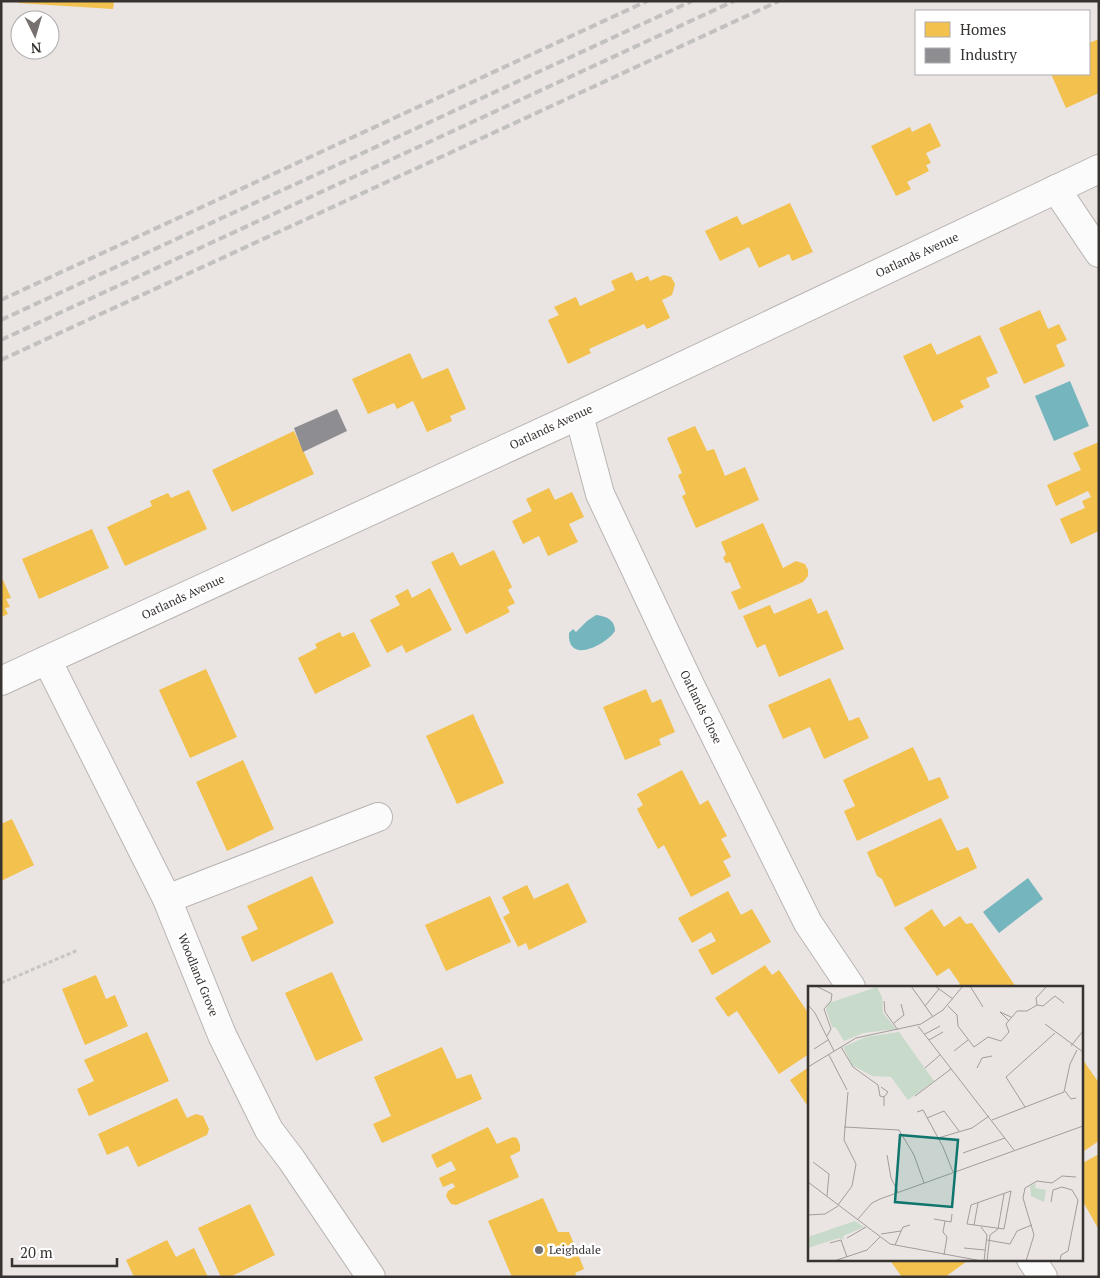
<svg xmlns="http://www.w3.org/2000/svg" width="1100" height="1278" font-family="'PT Serif',serif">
<rect width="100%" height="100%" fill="#eae4e2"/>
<g fill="#75b6be">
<path d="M1070,381L1089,426L1054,441L1035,396Z"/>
<path d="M596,615C606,616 615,620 615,631C606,645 567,665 569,633L573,629L576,632L587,621Z"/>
<path d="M1028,878L1043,899L999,933L983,912Z"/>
</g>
<g fill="#f2c14e">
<path d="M18,1H114L113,9L18,3Z"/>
<path d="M1099,39V93L1066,108L1051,74H1089V43Z"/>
<path d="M930,123L941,146L926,153L931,163L926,165L929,171L907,182L911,189L896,196L871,146L910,127L912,132Z"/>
<path d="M790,203L813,252L792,261L789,254L759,268L749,247L720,261L705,231L737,216L742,225Z"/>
<path d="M632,272L636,281L648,276L650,281L664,275L671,277L675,284L672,295L662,300L670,318L647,329L644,324L589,349L591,353L568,364L548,320L559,315L554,307L576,297L580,306L615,290L611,281Z"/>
<path d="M1040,310L1048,329L1059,324L1067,340L1056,345L1065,366L1024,384L999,328Z"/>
<path d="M980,335L998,373L986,378L990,387L960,401L964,407L933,422L903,356L931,343L937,355Z"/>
<path d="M410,353L422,379L448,368L466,409L450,416L452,421L427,432L413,401L397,409L394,403L368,414L352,379Z"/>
<path d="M695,426L707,451L714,449L725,476L745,467L759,500L696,528L682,496L686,494L678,475L682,473L667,438Z"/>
<path d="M294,431L314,474L232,512L212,470Z"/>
<path d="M1099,442V531L1071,544L1060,519L1085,508L1082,501L1091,497L1088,491L1056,506L1047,485L1081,470L1073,453Z"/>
<path d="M549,488L555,500L572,492L584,517L569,524L578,542L548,556L539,536L523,544L512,521L532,511L526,499Z"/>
<path d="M189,490L207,529L125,566L107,527L152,506L150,501L168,493L171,498Z"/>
<path d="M763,523L783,568L796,561L805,564L808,570V576L803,582L739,610L731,592L741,588L730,562L726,563L723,558L726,554L721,542Z"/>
<path d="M92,529L109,568L39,599L22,559Z"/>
<path d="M494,550L512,587L508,590L515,603L507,607L510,612L466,634L431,562L453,552L460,566Z"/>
<path d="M3,580L11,598L6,599L10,607L5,608L8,614L1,617V581Z"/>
<path d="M430,588L452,630L406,653L402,645L387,653L370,620L400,605L395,596L408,589L412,598Z"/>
<path d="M811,598L818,614L827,610L844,649L779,677L765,644L757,648L743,616L770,605L774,614Z"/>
<path d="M340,632L342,637L354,632L371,666L315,694L298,658L317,648L315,644Z"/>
<path d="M206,669L237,737L190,758L159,690Z"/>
<path d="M830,678L849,721L859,717L869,738L824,759L810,727L783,739L768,705Z"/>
<path d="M646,689L652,703L661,699L675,732L659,739L661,745L625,760L603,707Z"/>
<path d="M473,714L504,783L457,804L426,736Z"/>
<path d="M913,747L929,781L940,777L949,798L857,841L844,811L855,806L843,780Z"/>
<path d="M243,760L274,829L227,851L196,782Z"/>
<path d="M682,770L700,805L708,800L727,836L721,839L731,857L723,861L731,876L691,897L664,845L658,849L637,809L643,805L637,794Z"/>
<path d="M941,818L957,851L968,847L977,868L895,907L882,879L877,876L867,852Z"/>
<path d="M12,819L34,865L1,881V824Z"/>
<path d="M312,876L334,923L252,962L241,937L258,929L247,906Z"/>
<path d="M568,883L587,922L529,950L526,943L518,947L503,917L510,913L502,897L527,885L534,899Z"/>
<path d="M728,891L741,915L752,909L771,942L712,975L698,950L716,941L711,932L692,943L678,918Z"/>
<path d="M490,896L511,942L446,971L425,925Z"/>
<path d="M932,909L944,927L960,916L966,924L972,923L1016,987H956L960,984L949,968L937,976L904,928Z"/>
<path d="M765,965L772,975L779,970L809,1014V1054L779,1074L737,1011L728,1017L715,998Z"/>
<path d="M332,972L363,1040L316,1061L285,993Z"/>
<path d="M96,975L106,999L115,995L128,1026L85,1045L62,989Z"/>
<path d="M147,1032L169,1081L89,1116L77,1089L94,1081L84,1060Z"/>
<path d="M442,1047L457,1079L471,1074L482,1099L382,1143L373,1124L391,1116L374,1077Z"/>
<path d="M1081,1057L1099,1083V1141L1081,1153Z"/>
<path d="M809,1067V1108L790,1080Z"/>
<path d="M177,1098L187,1118L196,1114L203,1116L209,1129L207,1135L138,1167L128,1146L107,1155L98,1134Z"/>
<path d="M488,1127L497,1144L513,1137L517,1138L520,1145V1151L510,1156L519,1177L456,1205L451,1204L446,1196L448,1191L455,1187L453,1183L443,1187L439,1178L456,1170L451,1161L437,1168L431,1155Z"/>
<path d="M1099,1154V1230L1081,1198V1164Z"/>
<path d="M543,1198L558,1232H569L584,1269L575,1273L577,1277H512L488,1221Z"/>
<path d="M250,1204L275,1255L230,1277H221L198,1228Z"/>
<path d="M167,1240L176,1257L194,1248L208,1277H134L126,1260Z"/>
<path d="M889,1259H970L945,1277H902Z"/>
</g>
<path fill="#8d8d92" d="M337,409L347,431L303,452L294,428Z"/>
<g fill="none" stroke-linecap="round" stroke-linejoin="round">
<defs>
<g id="street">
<path d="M1056,189L1099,253"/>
<path d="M579,415L600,494L690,685L808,923L851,987"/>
<path d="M47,660L167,899L222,1035L269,1130L291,1159L371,1277"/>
<path d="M1,681L579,415L1099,169"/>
<path d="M167,899L378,817"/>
<path d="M1031,1259L1043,1277"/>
</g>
</defs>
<use href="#street" stroke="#b9b5b3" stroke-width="30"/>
<path stroke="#c7c6c4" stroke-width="3" stroke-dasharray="4 2.5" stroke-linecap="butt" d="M1,983L78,950"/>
<use href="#street" stroke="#fcfbfb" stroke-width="28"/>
<g stroke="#c3c1c0" stroke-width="4" stroke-dasharray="8 4" stroke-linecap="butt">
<path d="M1,300L647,1"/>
<path d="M1,320L692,1"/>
<path d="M1,340L734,1"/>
<path d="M1,360L779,1"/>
</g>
</g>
<circle fill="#76716f" stroke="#fff" stroke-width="2" cx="539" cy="1250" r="5"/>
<g text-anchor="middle" stroke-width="5" stroke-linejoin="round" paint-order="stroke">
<g font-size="12" fill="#373331" stroke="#fff">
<text transform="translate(917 255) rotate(-25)" y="4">Oatlands Avenue</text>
<text transform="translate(551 427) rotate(-25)" y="4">Oatlands Avenue</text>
<text transform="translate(183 597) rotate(-25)" y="4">Oatlands Avenue</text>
<text transform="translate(701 707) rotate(64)" y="4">Oatlands Close</text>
<text transform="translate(198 975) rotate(68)" y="4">Woodland Grove</text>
</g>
<g font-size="12" fill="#373331" stroke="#fff" text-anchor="start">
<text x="549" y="1254">Leighdale</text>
</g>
</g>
<g transform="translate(808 986)">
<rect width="275" height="275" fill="#eae4e2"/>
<path d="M69,1L74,11L75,27L88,43L55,47L36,55L28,42L24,41L18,23L21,17ZM91,46L126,95L100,114L83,91L64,90L44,79L35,61L58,51ZM228,197L227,202L238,204L236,216L223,210L222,200ZM47,235L56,241L35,250L36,254L31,252L0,262V251Z" fill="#c8dac9"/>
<path fill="none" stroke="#a29d9b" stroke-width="1" d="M8,0L24,8L23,15L16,23L23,43L19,50M103,0L125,31M127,0L145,13M162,0L175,21M76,15L77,26L90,44M0,19L7,27L26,65M229,19L235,20L247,10L256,17M229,19L228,12L239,0M117,20L131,3M140,20L149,29L150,40L166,61L180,51L193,55L201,46L198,38L209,25H219L229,19M201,35L192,26L203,31M86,37L96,29L93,18M237,38L275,66M110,40L206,164M117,48L132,40M121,54L135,46M263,60L275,45M33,61L45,81L70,99L72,110L76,111V120M6,63L20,54M146,65L160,54M21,69L39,104M0,81L48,52L113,38L135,24L155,0M117,82L132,69M169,82L174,72L184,70M73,101L80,106L76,111M257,105L263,113L268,112M107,110L143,83M217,121L198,91L247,47M109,126L115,124L135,161L145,186M119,132L136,125L151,145M184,134L256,106L262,78L269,64M36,141L91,144L106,169L116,197M130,152L164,142L181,130M155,167L197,152M79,169L83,192L90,206M5,176L21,188L19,210M0,196L82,258L174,275M203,205L196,243L159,238L163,219ZM243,216L245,204L254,201L264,204L270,214L260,265L253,269L252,275M30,219L44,200L48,178L36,154L40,106M0,229L17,228L30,220M50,233L64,217L72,213L275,140M126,233L143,236L144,228M166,239L170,217M173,241L179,249L176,275M73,248L93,245M39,252L58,241M179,254L202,258L209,245L224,239M22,257L33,254L39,271M87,259L95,241L102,239M156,262L177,264M136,269L139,251L135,246L137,235M26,275L59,264L72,251M179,275L182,249L190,243L196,208M218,275L226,249L215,212L217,202L229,195L244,197L254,190L268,191"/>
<path fill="#0f766e" fill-opacity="0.15" stroke="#0f766e" stroke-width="2.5" d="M92,149L150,154L144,221L87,216Z"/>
<rect width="275" height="275" fill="none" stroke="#373331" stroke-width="2.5"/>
</g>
<rect width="1100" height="1278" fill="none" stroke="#373331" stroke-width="5"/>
<rect x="915" y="10" width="175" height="65" fill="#ffffff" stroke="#afadad"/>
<rect x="925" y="22" width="25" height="15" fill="#f2c14e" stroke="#afadad"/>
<text x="960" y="35" font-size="15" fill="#373331">Homes</text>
<rect x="925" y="48" width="25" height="15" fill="#8d8d92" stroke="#afadad"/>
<text x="960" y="60" font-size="15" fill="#373331">Industry</text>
<g transform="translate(35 35) rotate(175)"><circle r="24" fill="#ffffff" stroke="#afadad"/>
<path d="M0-4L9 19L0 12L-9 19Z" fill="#76716f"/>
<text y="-8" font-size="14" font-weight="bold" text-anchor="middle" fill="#373331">N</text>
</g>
<path d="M12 1258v8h105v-8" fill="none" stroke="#373331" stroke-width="2.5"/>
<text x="20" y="1258" font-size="15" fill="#373331" stroke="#ffffff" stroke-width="4" paint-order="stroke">20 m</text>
</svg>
